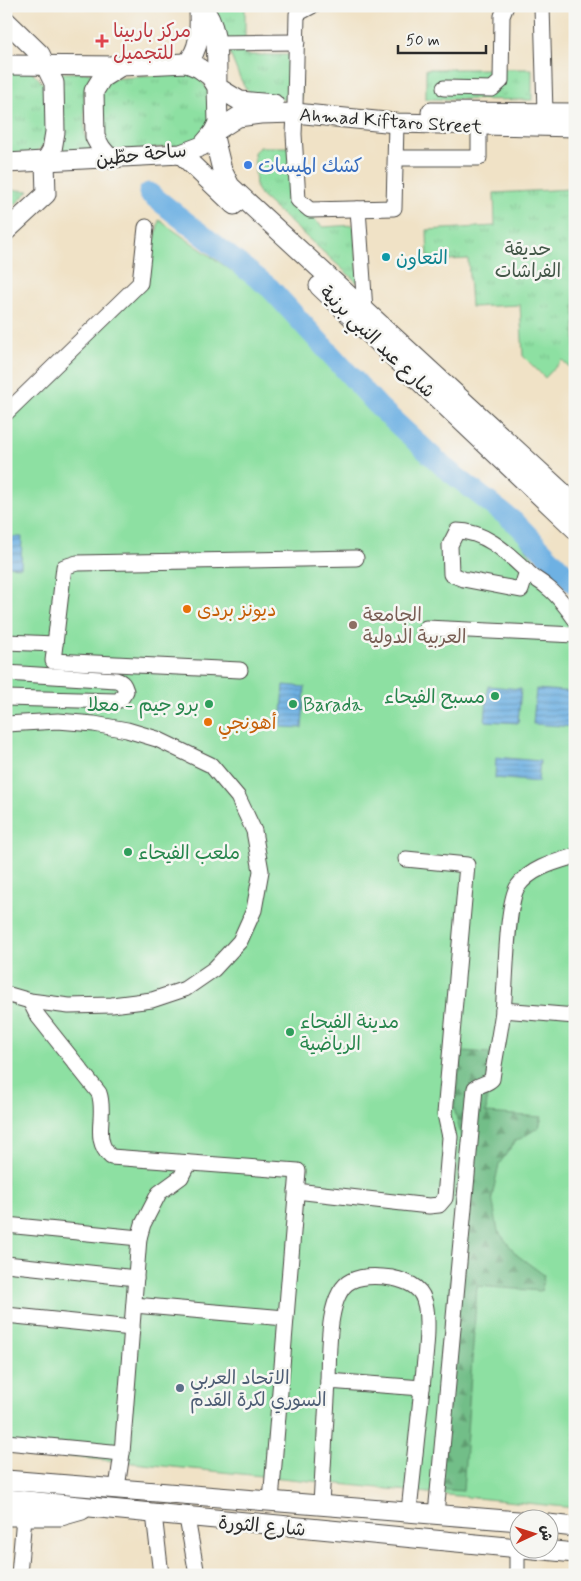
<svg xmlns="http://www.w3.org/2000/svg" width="581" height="1581" font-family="Mynerve,'Playpen Sans Arabic',sans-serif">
<defs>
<pattern id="forest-firs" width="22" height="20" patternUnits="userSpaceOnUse" patternTransform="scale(1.25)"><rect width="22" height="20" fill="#72be88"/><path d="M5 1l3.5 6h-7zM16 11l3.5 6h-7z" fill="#5e9b6f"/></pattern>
<pattern id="park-tufts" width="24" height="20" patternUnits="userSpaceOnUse" patternTransform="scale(1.25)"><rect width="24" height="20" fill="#8de0a2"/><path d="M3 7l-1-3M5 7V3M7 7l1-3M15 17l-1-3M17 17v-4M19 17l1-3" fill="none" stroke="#7ac08c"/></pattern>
<pattern id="water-rules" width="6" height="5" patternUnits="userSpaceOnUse" patternTransform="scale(1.25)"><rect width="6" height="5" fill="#6eb1e3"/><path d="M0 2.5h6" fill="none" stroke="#5b90b8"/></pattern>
</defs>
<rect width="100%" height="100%" fill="#f6f6f2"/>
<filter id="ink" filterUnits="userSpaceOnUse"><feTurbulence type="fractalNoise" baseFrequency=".02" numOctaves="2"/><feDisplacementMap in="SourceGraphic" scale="10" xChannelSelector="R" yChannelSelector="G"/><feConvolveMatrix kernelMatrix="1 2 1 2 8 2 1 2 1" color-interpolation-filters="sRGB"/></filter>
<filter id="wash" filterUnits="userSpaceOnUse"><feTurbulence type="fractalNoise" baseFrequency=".0096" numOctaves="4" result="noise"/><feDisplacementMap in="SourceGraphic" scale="20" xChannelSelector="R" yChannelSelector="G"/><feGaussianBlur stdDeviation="1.12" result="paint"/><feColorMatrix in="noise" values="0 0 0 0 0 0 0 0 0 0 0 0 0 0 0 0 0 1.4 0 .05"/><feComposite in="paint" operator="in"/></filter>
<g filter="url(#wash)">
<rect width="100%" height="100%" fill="#f0e2c6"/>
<path fill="#8de0a2" stroke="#5c8666" d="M159,220L265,294L375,414L440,474L512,530L575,614V1508L6,1450V420L145,285Z"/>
<path fill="url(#forest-firs)" stroke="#4e745a" d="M462,1051L490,1053L486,1113L542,1117L539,1127L515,1142L499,1164L492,1197L498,1231L517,1255L544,1275L541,1291L477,1286L463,1491L434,1489L462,1139L454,1108Z"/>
<g fill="url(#park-tufts)" stroke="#5c8666">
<path d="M214,6H245V55H300L301,99C287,99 259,102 249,92C238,83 220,23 214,6Z"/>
<path d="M426,69H532V100L426,99Z"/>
<path d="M31,71L46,86C48,105 56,143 34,153C27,157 14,155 6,156V72Z"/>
<path d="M96,72L90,76L84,92L85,136L95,156H62L60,73Z"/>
<path d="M189,73L200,79L208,90L212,126L204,144L116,151L103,145L98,97L110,79Z"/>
<path d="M260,147H293L294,203L323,227L354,225L359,284L260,195L256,188L254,152Z"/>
<path d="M6,189L29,191L6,213Z"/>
<path d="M570,189L573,250L575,251V372L562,360L545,378L523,356L520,305L471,307L468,259L428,261L427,230L495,226L494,193Z"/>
</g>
<g fill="url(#water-rules)" stroke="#4c6e87">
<path d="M6,537H22L21,567L6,566Z"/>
<path d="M284,685L305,687L302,728L281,727Z"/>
<path d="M488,686L521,689L518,723L485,721Z"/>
<path d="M536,689L575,692V727L533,724Z"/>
<path d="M496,757L540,761L538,782L495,778Z"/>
</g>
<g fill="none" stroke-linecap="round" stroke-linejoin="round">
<path stroke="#6eb1e3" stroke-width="21" d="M149,193L270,288L380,408L445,468L517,524L575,584"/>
</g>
</g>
<g filter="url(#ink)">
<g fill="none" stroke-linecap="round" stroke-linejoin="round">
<defs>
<g id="minor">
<path d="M542,6L545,113"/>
<path d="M216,43L297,42"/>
<path d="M444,88L492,89L501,81L502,16L506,6"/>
<path d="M295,105L297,14L312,6"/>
<path d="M295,113L294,134L298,200L310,210L394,208L396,123"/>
<path d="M396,158H479V126"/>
<path d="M358,209L365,310"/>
<path d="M6,413L140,283L146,227"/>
<path d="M527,571L521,590L463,579L451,574L450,545L457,531C487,531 510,556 531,575C536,580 542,582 547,587C558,595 567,608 575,619"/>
<path d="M426,628L575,635"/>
<path d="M6,642L55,644L53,661L240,670"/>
<path d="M55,644L64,567L77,563L356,558"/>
<path d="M6,673L116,680C123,682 124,685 126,691L120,700L115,701L6,698"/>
<path d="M6,724L58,721L94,724L127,730L157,739L211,765L238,797L254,831L261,871L254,910L240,941L214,969L185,989L152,1000L112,1005L69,1006L30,1001L6,994"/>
<path d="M30,1001L37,1015L99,1093C107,1116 91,1139 111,1157L298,1171L271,1501"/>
<path d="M503,1010L575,1016"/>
<path d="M296,1191L429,1206L439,1205L445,1198L450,1137L445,1114L467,865L406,859"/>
<path d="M6,1225L139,1238"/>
<path d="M6,1264L136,1278"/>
<path d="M134,1305L285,1318"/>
<path d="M6,1315L132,1328"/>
<path d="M328,1381C329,1357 326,1293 351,1281C363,1275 379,1276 392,1278C406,1281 420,1286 424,1300C431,1319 424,1366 422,1388"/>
<path d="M6,1442L122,1453"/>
<path d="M117,1488L122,1453L139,1238L143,1224L159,1193L181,1177L188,1163"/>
<path d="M321,1504L328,1381L422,1388L409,1511"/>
<path d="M154,1514L161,1575"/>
<path d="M436,1514L475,1088C481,1084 487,1084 492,1079C495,1056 500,1034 503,1011C506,986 506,902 518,886C531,868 555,862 575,856"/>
<path d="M187,1518L197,1575"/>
<path d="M517,1548V1575"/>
<path d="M19,1575L24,1517"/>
</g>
<g id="major">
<path d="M201,6C221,27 216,61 217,87L240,101L274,104"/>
<path d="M6,21L40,54L54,83L55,132L52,150L45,162L46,194L6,231"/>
<path d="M187,63C202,46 199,27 199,6"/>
<path d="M6,65L121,66L187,63L199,68L210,76L217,87L218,123L213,133L202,146L181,154L6,163"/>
<path d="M431,112L575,113"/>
<path d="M575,127L396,123L295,113L260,114L238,117L213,133L222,170L230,186L575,504"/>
<path d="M181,154L234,205"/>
<path d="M110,159L101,148L95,137L94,91L102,78L121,66"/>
<path d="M319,286L575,529"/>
<path d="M6,1480L518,1521"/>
<path d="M6,1499L518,1548"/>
<path d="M6,1516H61L82,1510"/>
<path d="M548,1524L575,1527"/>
<path d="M523,1548L575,1553"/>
</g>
</defs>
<use href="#minor" stroke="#494642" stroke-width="17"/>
<use href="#major" stroke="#494642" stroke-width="21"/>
<use href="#minor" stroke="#fff" stroke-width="15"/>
<use href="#major" stroke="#fff" stroke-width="19"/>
</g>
</g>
<path fill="#e0444e" stroke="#f6f6f2" stroke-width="2" d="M99.5 33.5h5v5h5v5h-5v5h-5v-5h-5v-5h5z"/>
<circle fill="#3f7fe0" stroke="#f6f6f2" stroke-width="2" cx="248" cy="165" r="5"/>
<circle fill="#0f9aa8" stroke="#f6f6f2" stroke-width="2" cx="386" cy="257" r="5"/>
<g fill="#e8710a" stroke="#f6f6f2" stroke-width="2">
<circle cx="187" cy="609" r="5"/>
<circle cx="208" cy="722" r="5"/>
</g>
<circle fill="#8d6e63" stroke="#f6f6f2" stroke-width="2" cx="353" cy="625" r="5"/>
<g fill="#2e9e5b" stroke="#f6f6f2" stroke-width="2">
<circle cx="495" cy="696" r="5"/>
<circle cx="209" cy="704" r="5"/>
<circle cx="293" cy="704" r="5"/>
<circle cx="128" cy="852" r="5"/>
<circle cx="290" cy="1032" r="5"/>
</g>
<circle fill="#5c6f8a" stroke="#f6f6f2" stroke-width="2" cx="180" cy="1388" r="5"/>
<g text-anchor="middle" stroke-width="5" stroke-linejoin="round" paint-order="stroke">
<g font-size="19" fill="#be3a42" stroke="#f6f6f2" text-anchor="start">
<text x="113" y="37">مركز باربينا<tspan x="113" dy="22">للتجميل</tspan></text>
</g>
<g font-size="19" fill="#2b2b2b" stroke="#f6f6f2">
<text transform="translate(391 120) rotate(4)" y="7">Ahmad Kiftaro Street</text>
<text transform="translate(141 154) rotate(-6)" y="7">ساحة حطّين</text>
<text transform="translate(378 341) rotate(44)" y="7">شارع عبد النبي برنية</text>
<text transform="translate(262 1525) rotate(5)" y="7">شارع الثورة</text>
</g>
<g font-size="19" fill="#366cbe" stroke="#f6f6f2" text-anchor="start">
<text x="258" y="172">كشك الميسات</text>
</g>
<g font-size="19" fill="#445849" stroke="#f6f6f2">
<text x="528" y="255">حديقة<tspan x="528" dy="22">الفراشات</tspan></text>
</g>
<g font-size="19" fill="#0d838f" stroke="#f6f6f2" text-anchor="start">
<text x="396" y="264">التعاون</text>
</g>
<g font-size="19" fill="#c56008" stroke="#f6f6f2" text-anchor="start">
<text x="197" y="616">ديونز بردى</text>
<text x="218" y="729">أهونجي</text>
</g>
<g font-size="19" fill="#785e54" stroke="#f6f6f2" text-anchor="start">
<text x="363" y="621">الجامعة<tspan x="363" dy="22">العربية الدولية</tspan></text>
</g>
<g font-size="19" fill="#27864d" stroke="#f6f6f2" text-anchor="start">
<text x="485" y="703" text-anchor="end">مسبح الفيحاء</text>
<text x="199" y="711" text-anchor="end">برو جيم - معلا</text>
<text x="303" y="711">Barada</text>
<text x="138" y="859">ملعب الفيحاء</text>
<text x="300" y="1028">مدينة الفيحاء<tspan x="300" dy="22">الرياضية</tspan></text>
</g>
<g font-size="19" fill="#4e5e75" stroke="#f6f6f2" text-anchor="start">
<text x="190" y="1384">الاتحاد العربي<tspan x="190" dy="22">السوري لكرة القدم</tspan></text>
</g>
</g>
<rect width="581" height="1581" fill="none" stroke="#f6f6f2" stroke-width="25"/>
<g transform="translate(534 1534) rotate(86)"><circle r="24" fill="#f6f6f2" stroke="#a5a5a2"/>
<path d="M0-4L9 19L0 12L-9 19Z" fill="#c8321e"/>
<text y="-8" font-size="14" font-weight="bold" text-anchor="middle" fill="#2b2b2b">ش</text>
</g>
<path d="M398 45v8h88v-8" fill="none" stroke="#2b2b2b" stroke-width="2.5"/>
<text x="406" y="45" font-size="15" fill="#2b2b2b" stroke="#f6f6f2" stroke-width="4" paint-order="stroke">50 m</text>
</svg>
